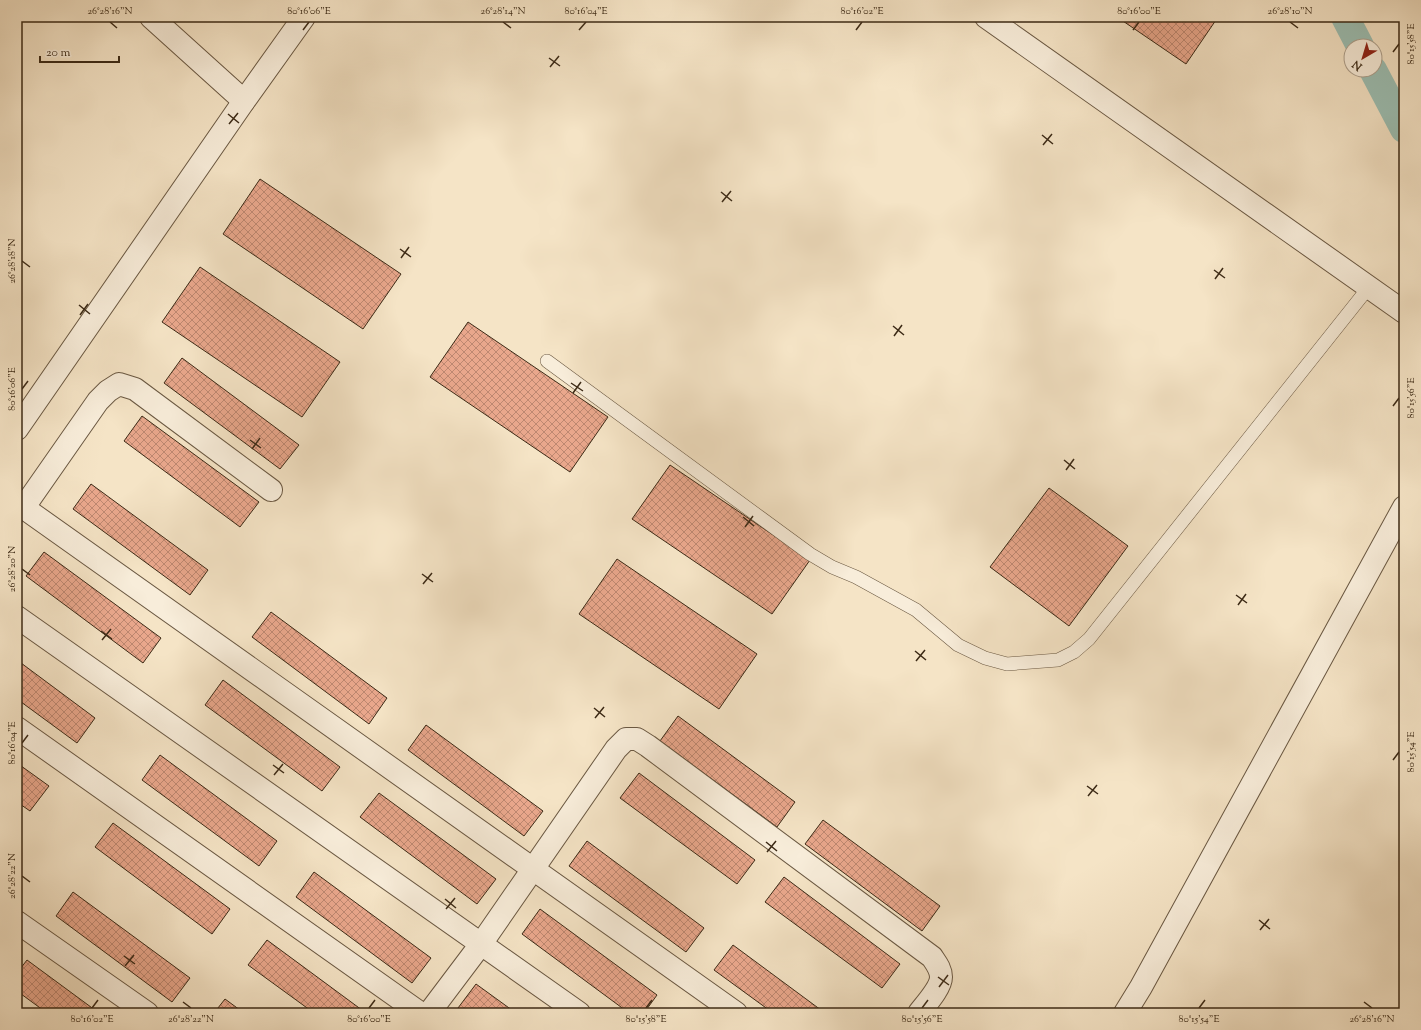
<svg xmlns="http://www.w3.org/2000/svg" width="1421" height="1030" font-family="'Sorts Mill Goudy',serif">
<defs>
<pattern id="building-cross-hatch" width="8" height="8" patternUnits="userSpaceOnUse"><rect width="8" height="8" fill="#e9a78c"/><path d="M0 0l8 8M0 8l8-8" fill="none" stroke="#be8871"/></pattern>
</defs>
<rect width="100%" height="100%" fill="#f5e4c6"/>
<filter id="stains"><feTurbulence type="fractalNoise" baseFrequency=".005" numOctaves="4"/><feColorMatrix values="0 0 0 0 .2 0 0 0 0 .09 0 0 0 0 .02 0 0 0 .5 -.17"/></filter>
<radialGradient id="worn" r=".72"><stop offset=".6" stop-color="#630" stop-opacity="0"/><stop offset="1" stop-color="#630" stop-opacity=".3"/></radialGradient>
<g fill="none" stroke-linecap="round" stroke-linejoin="round">
<g stroke="#9cbfb3" stroke-width="28">
<path d="M1345,17L1360,46"/>
<path d="M1373,70L1404,129"/>
</g>
</g>
<g fill="url(#building-cross-hatch)" stroke="#3c2a16">
<path d="M1117,17H1218L1186,64Z"/>
<path d="M260,179L401,274L363,329L223,234Z"/>
<path d="M200,267L340,362L302,417L162,322Z"/>
<path d="M468,322L608,417L570,472L430,377Z"/>
<path d="M182,358L299,445L280,469L164,383Z"/>
<path d="M142,416L259,502L240,527L124,441Z"/>
<path d="M670,465L810,560L772,614L632,519Z"/>
<path d="M91,484L208,570L190,595L73,509Z"/>
<path d="M1049,488L1128,546L1069,626L990,567Z"/>
<path d="M44,552L161,638L143,663L26,576Z"/>
<path d="M617,559L757,654L719,709L579,614Z"/>
<path d="M271,612L387,698L369,724L252,637Z"/>
<path d="M17,660L95,718L77,743L17,699Z"/>
<path d="M223,680L340,767L322,791L205,705Z"/>
<path d="M678,716L795,802L777,827L660,741Z"/>
<path d="M426,725L543,811L524,836L408,750Z"/>
<path d="M160,755L277,841L259,866L142,780Z"/>
<path d="M17,763L49,786L30,811L17,802Z"/>
<path d="M639,773L755,860L737,884L620,798Z"/>
<path d="M379,793L496,879L477,904L360,817Z"/>
<path d="M823,820L940,906L922,931L805,844Z"/>
<path d="M113,823L230,909L212,934L95,847Z"/>
<path d="M587,841L704,928L686,952L569,866Z"/>
<path d="M314,872L431,958L412,983L296,897Z"/>
<path d="M784,877L900,964L882,988L765,902Z"/>
<path d="M73,892L190,978L172,1002L56,916Z"/>
<path d="M540,909L657,995L644,1013H629L522,934Z"/>
<path d="M267,940L366,1013H314L248,965Z"/>
<path d="M733,945L825,1013H773L714,970Z"/>
<path d="M27,960L99,1013H47L17,991V973Z"/>
<path d="M476,984L516,1013H464L458,1008Z"/>
<path d="M225,999L244,1013H214Z"/>
</g>
<g fill="none" stroke-linecap="round" stroke-linejoin="round">
<defs>
<path id="lane" d="M547,361L810,554L832,567L856,577L916,610L958,645L985,658L1007,664L1058,660L1074,652L1089,639L1369,287"/>
<g id="street">
<path d="M151,17L244,101"/>
<path d="M986,17L1404,312"/>
<path d="M17,429L244,101L304,17"/>
<path d="M17,503L736,1013"/>
<path d="M24,507L98,401L108,391L119,384L135,389L271,490"/>
<path d="M17,617L579,1013"/>
<path d="M17,728L420,1013"/>
<path d="M17,922L147,1013"/>
<path d="M429,1013L481,944L616,749L626,739H637L648,746L932,957C936,963 941,969 941,977C941,988 925,1005 919,1013"/>
<path d="M1125,1013L1141,987L1404,507"/>
</g>
</defs>
<use href="#lane" stroke="#6a5842" stroke-width="14"/>
<use href="#street" stroke="#6a5842" stroke-width="24"/>
<use href="#lane" stroke="#f8edda" stroke-width="13"/>
<use href="#street" stroke="#f8edda" stroke-width="22"/>
</g>
<path fill="none" stroke="#3c2a16" stroke-width="1.5" d="M110,22L117,28M503,22L511,28M1290,22L1298,28M303,30L309,22M579,30L586,22M856,30L862,22M1133,30L1139,22M1393,52L1399,44M549,58L560,66M550,67L559,56M228,114L239,123M229,124L238,113M1042,135L1053,144M1043,145L1052,134M721,192L732,201M722,202L731,191M400,249L411,257M401,258L409,247M22,261L30,267M1214,270L1225,278M1215,279L1223,268M79,305L90,314M80,315L88,304M893,326L904,335M894,336L902,325M571,383L583,391M22,389L28,381M573,393L581,382M1393,406L1399,398M250,440L261,448M252,449L260,438M1064,460L1075,469M1066,470L1074,459M743,517L754,526M745,527L753,516M22,569L30,575M422,574L433,582M423,584L432,573M1236,595L1247,603M1238,605L1246,594M101,631L112,639M102,640L111,629M915,651L926,660M916,661L925,650M594,708L605,717M595,718L604,707M22,743L28,735M1393,760L1399,752M273,765L284,773M274,775L283,764M1087,786L1098,794M1088,796L1097,785M766,842L777,851M767,852L776,841M22,876L30,882M445,899L456,908M446,909L455,898M1259,920L1270,929M1260,930L1269,919M124,956L135,964M125,966L134,955M938,977L949,985M939,987L948,975M183,1002L191,1008M1364,1002L1372,1008M92,1008L98,1000M369,1008L375,1000M646,1008L652,1000M922,1008L928,1000M1199,1008L1205,1000"/>
<rect width="1421" height="1030" fill="none" stroke="#f5e4c6" stroke-width="44"/>
<g transform="translate(1363 58) rotate(218)"><circle r="19" fill="#f8edda" stroke="#ad9f8c"/>
<path d="M0-3L7 15L0 10L-7 15Z" fill="#8f2418"/>
<text y="-6" font-size="11" font-weight="bold" text-anchor="middle" fill="#3c2a16">N</text>
</g>
<path d="M40 56v6h79v-6" fill="none" stroke="#3c2a16" stroke-width="2"/>
<text x="46" y="56" font-size="12" fill="#3c2a16" stroke="#f8edda" stroke-width="3" paint-order="stroke">20 m</text>
<rect x="22" y="22" width="1377" height="986" fill="none" stroke="#3c2a16" stroke-width="1.5"/>
<g font-size="10" text-anchor="middle" fill="#3c2a16">
<text x="110" y="14">26°28'16"N</text>
<text x="309" y="14">80°16'06"E</text>
<text x="503" y="14">26°28'14"N</text>
<text x="586" y="14">80°16'04"E</text>
<text x="862" y="14">80°16'02"E</text>
<text x="1139" y="14">80°16'00"E</text>
<text x="1290" y="14">26°28'10"N</text>
<text transform="translate(1410 44) rotate(-90)" y="4">80°15'58"E</text>
<text transform="translate(11 261) rotate(-90)" y="4">26°28'18"N</text>
<text transform="translate(11 389) rotate(-90)" y="4">80°16'06"E</text>
<text transform="translate(1410 398) rotate(-90)" y="4">80°15'56"E</text>
<text transform="translate(11 569) rotate(-90)" y="4">26°28'20"N</text>
<text transform="translate(11 743) rotate(-90)" y="4">80°16'04"E</text>
<text transform="translate(1410 752) rotate(-90)" y="4">80°15'54"E</text>
<text transform="translate(11 876) rotate(-90)" y="4">26°28'22"N</text>
<text x="92" y="1022">80°16'02"E</text>
<text x="191" y="1022">26°28'22"N</text>
<text x="369" y="1022">80°16'00"E</text>
<text x="646" y="1022">80°15'58"E</text>
<text x="922" y="1022">80°15'56"E</text>
<text x="1199" y="1022">80°15'54"E</text>
<text x="1372" y="1022">26°28'16"N</text>
</g>
<rect width="100%" height="100%" filter="url(#stains)"/>
<rect width="100%" height="100%" fill="url(#worn)"/>
</svg>
